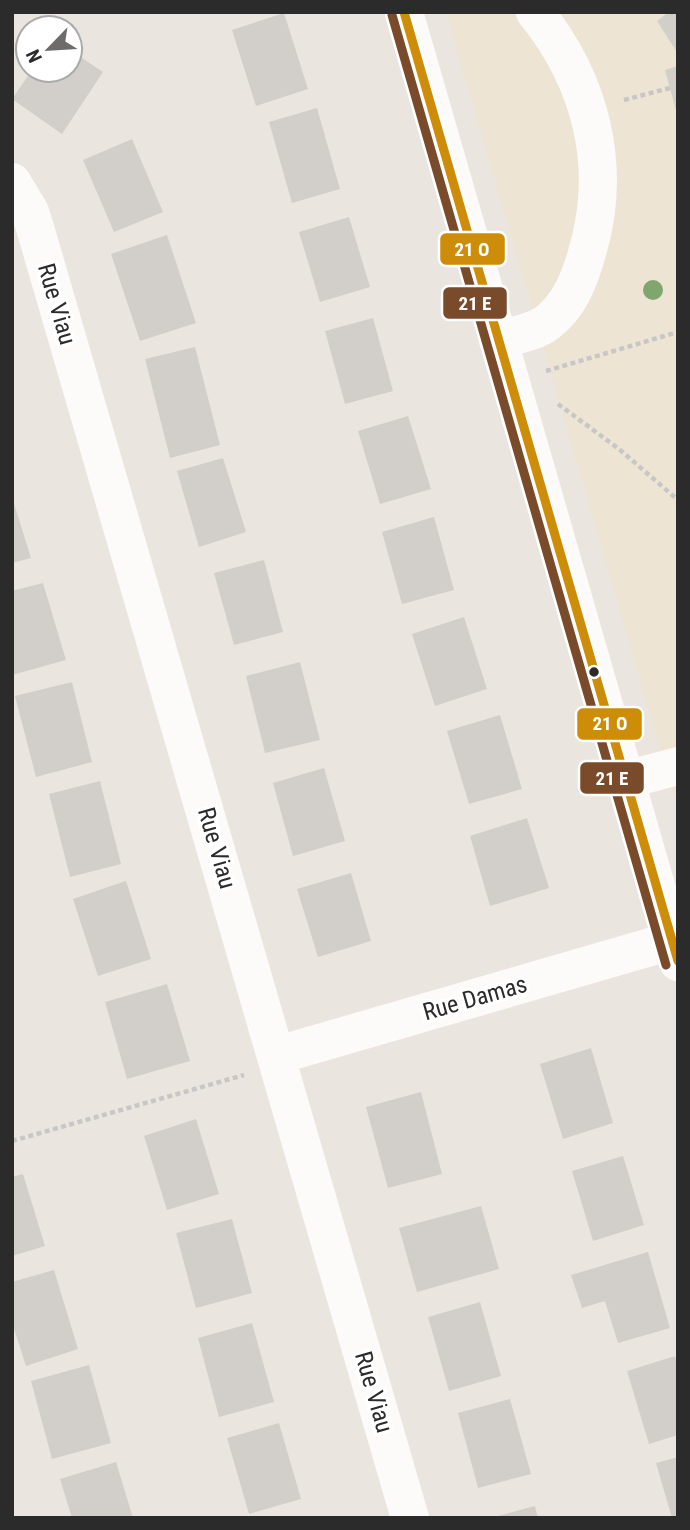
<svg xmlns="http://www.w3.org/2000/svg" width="690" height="1530" font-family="'Roboto Condensed',sans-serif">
<rect width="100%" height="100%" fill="#eae5df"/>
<path fill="#eee4d3" d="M446,12H678V810Z"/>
<g fill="#d2cfcb">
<path d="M669,12H678V54L657,21Z"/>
<path d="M284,13L308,89L256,106L232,30Z"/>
<path d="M70,50L103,72L62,134L12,99L32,70H70Z"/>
<path d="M678,66V114H677L665,70Z"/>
<path d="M317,108L340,189L292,203L269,122Z"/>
<path d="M132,139L163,212L114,232L83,160Z"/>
<path d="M349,217L370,287L320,302L299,232Z"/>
<path d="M167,235L196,323L140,341L111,254Z"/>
<path d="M373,318L393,391L345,404L325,331Z"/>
<path d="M195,347L220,445L170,458L145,359Z"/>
<path d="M408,416L431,489L380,504L358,431Z"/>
<path d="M223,458L246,532L199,547L177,471Z"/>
<path d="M12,497L31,558L12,563Z"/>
<path d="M434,517L454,590L402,604L382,532Z"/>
<path d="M264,560L283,632L234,645L214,573Z"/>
<path d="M43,583L66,660L12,675V591Z"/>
<path d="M464,617L487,689L435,706L412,634Z"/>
<path d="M300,662L320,740L265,753L246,676Z"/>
<path d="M72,682L92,762L36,777L15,696Z"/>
<path d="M500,715L522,789L469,804L447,731Z"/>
<path d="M324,768L345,841L293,856L273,783Z"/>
<path d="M100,781L121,864L70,877L49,794Z"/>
<path d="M527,818L549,888L490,906L470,836Z"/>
<path d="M351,873L371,941L318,957L297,889Z"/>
<path d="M126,881L151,959L98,976L73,899Z"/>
<path d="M167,984L190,1061L127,1079L105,1002Z"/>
<path d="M591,1048L613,1123L563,1139L540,1064Z"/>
<path d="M421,1092L442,1174L388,1188L366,1107Z"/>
<path d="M196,1119L219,1194L167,1210L144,1136Z"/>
<path d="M623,1156L644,1225L593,1241L572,1171Z"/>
<path d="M23,1174L45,1246L12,1256V1177Z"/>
<path d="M481,1206L499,1269L417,1292L399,1228Z"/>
<path d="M232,1219L252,1293L196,1308L176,1233Z"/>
<path d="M648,1252L670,1328L618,1343L605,1301L582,1308L571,1275Z"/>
<path d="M54,1270L78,1349L26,1366L12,1322V1282Z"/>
<path d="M480,1302L501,1376L449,1391L428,1317Z"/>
<path d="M252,1323L274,1402L219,1417L198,1338Z"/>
<path d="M675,1356L678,1367V1435L649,1444L627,1371Z"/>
<path d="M89,1365L111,1443L52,1459L31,1381Z"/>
<path d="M510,1399L531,1474L478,1488L458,1413Z"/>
<path d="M279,1423L301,1499L249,1514L227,1438Z"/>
<path d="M678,1457V1518H672L656,1463Z"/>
<path d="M116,1462L133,1518H72L60,1479Z"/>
<path d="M535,1506L538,1518H494V1517Z"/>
</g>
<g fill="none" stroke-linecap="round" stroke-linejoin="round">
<g stroke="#c8c7c7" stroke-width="4.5" stroke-dasharray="5 3.5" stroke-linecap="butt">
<path d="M624,100L670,88"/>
<path d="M546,371L678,332"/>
<path d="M558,404L619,449L678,500"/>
<path d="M12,1141L244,1075"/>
</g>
<g stroke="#fcfbfa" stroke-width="38">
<path d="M404,12L678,962"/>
<path d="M12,182L30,212L36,231L410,1518"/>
<path d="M498,340C515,335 534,333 548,322C570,305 580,278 587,253C613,167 591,81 535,12"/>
<path d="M625,780L678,766"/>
<path d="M278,1055L671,941"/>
</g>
<defs>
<path id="bus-1" d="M404,12L678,961"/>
<path id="bus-2" d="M392,15L666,965"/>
</defs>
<use href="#bus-1" stroke="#fff" stroke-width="14"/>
<use href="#bus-2" stroke="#fff" stroke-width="14"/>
<use href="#bus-1" stroke="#ce8d09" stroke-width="9"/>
<use href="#bus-2" stroke="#7a4b2a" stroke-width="9"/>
</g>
<circle fill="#80a56f" cx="653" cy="290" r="10"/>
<circle fill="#2b2b2b" stroke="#fff" stroke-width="2.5" cx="594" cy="672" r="6"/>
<g text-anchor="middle" stroke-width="7" stroke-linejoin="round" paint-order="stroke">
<g font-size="24" fill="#2b2b2b" stroke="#fff">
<text transform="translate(57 304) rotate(74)" y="8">Rue Viau</text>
<text transform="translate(217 848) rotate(74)" y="8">Rue Viau</text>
<text transform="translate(475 998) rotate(-16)" y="8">Rue Damas</text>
<text transform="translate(374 1392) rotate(74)" y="8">Rue Viau</text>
</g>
</g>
<g stroke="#fff" stroke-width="2.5">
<rect x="439" y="232" width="67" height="34" rx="7" fill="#ce8d09"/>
<rect x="442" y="286" width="66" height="34" rx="7" fill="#7a4b2a"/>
<rect x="576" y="707" width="67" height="34" rx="7" fill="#ce8d09"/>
<rect x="579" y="761" width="66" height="34" rx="7" fill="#7a4b2a"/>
</g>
<g font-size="19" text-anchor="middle" font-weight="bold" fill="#fff">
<text x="472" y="256">21 O</text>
<text x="475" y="310">21 E</text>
<text x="610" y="730">21 O</text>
<text x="612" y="785">21 E</text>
</g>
<rect width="690" height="1530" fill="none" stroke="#2b2b2b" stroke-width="28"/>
<g transform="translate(49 49) rotate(245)"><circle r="33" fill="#ffffff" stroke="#aaaaaa" stroke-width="2"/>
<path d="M0-5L12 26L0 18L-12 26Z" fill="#6e6c6a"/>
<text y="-10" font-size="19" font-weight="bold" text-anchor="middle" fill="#2b2b2b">N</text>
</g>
</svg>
